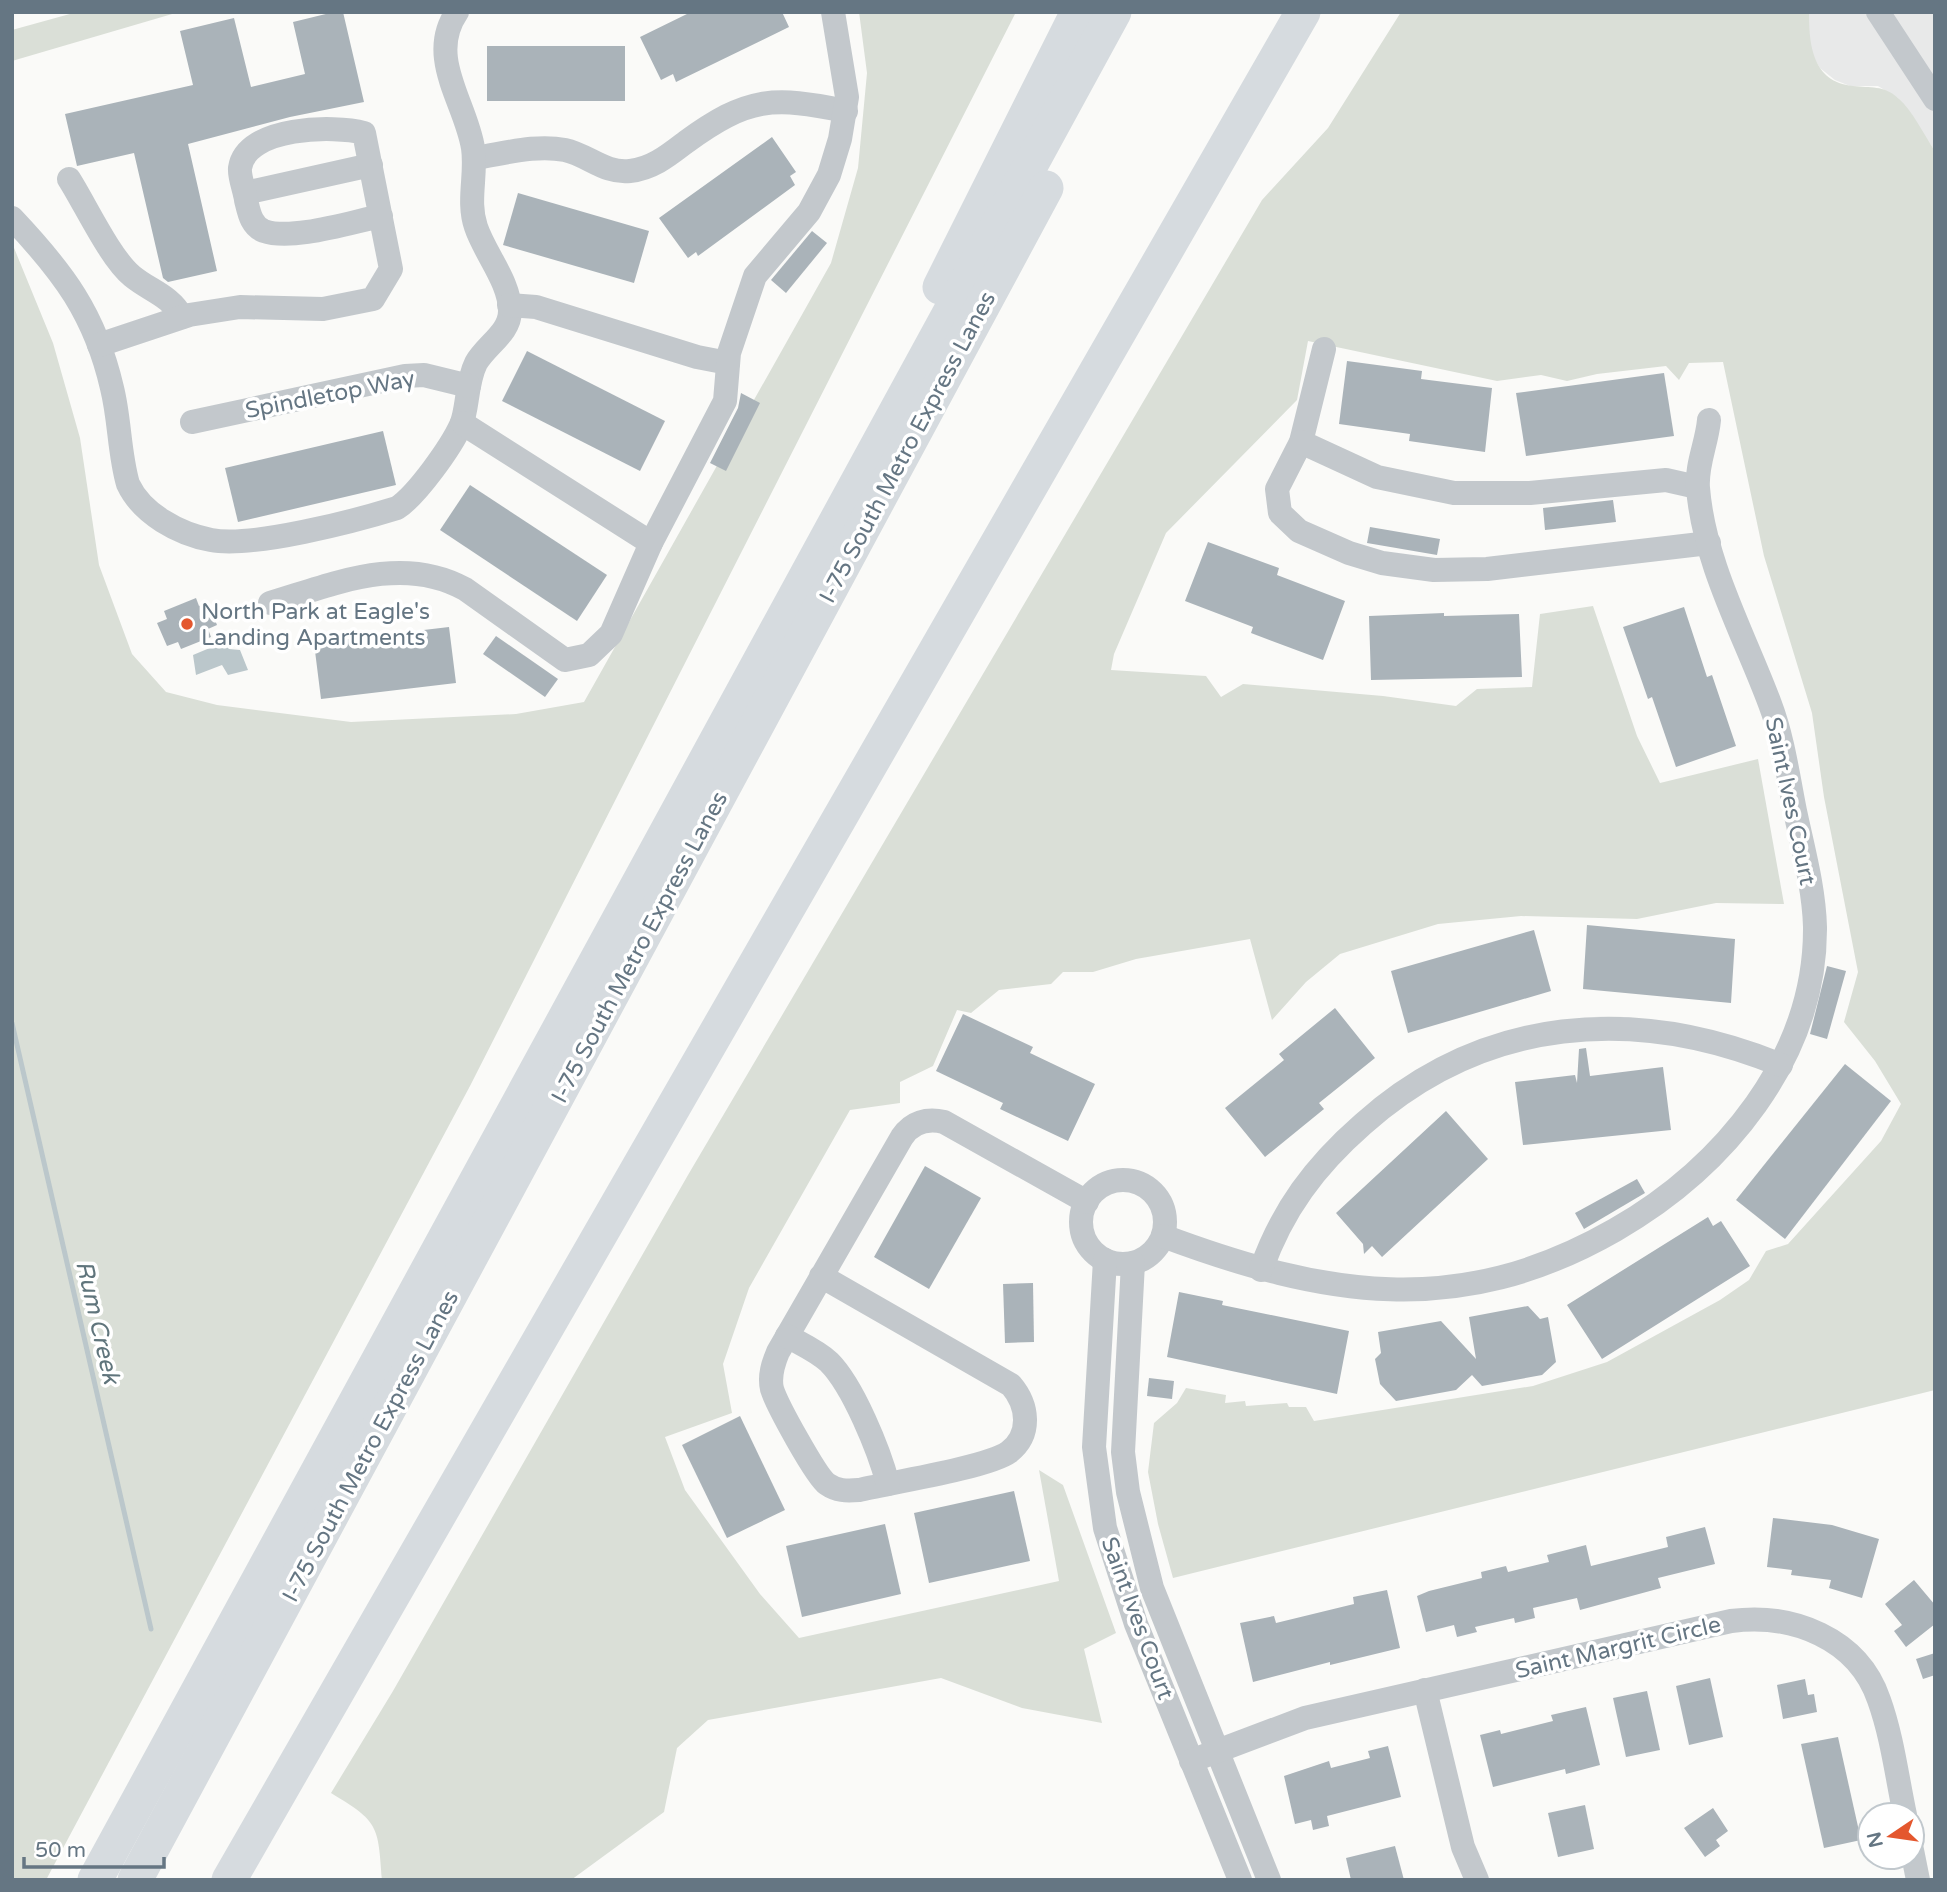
<svg xmlns="http://www.w3.org/2000/svg" width="1947" height="1892" font-family="'Varela Round',sans-serif">
<rect width="100%" height="100%" fill="#fafaf8"/>
<path fill="#e8e9e9" d="M1809,12H1935V151L1898,98L1878,86H1850L1835,80L1820,68L1808,48Z"/>
<g fill="#dadfd7">
<path d="M77,12H179L12,61V30Z"/>
<path d="M859,12H1016L470,1086L46,1880H12V243L53,343L80,438L99,565L132,654L166,692L217,705L351,722L516,714L584,702L831,263L858,168L867,73Z"/>
<path d="M1401,12H1809C1809,44 1812,82 1853,86C1870,88 1884,85 1898,98C1913,111 1924,135 1935,151V1390L1173,1578L1158,1524L1148,1472L1154,1423L1177,1403L1186,1388L1226,1395L1225,1403L1245,1401L1246,1406L1287,1403L1289,1407H1306L1314,1421L1533,1386L1607,1362L1720,1300L1749,1280L1766,1251L1788,1244L1881,1141L1901,1104L1875,1061L1844,1022L1858,972L1824,797L1812,713L1764,556L1723,362L1689,363L1679,380L1666,366L1597,374L1567,381L1541,375L1497,381L1308,341L1297,400L1166,533L1114,654L1111,670L1206,676L1221,697L1243,684L1383,696L1456,706L1477,689L1532,687L1540,614L1593,606L1637,736L1660,783L1758,759L1784,904L1716,903L1637,919L1521,916L1438,924L1340,954L1306,982L1272,1020L1250,939L1136,959L1093,972H1063L1051,984L999,990L971,1013L957,1010L933,1066L900,1082V1103L850,1110L749,1288L723,1364L732,1413L665,1437L685,1490L760,1594L799,1638L1059,1581L1039,1470L1063,1485L1116,1633L1084,1649L1102,1723L1022,1708L941,1678L708,1720L677,1748L664,1812L571,1880H382C378,1825 379,1822 331,1793L393,1691L688,1175L1262,200L1328,128Z"/>
</g>
<path fill="#bbc7cb" d="M224,642L229,649L240,650L248,670L228,675L222,665L196,675L193,655Z"/>
<g fill="none" stroke-linecap="round" stroke-linejoin="round">
<path stroke="#bbc7cb" stroke-width="5" d="M12,1023L151,1629"/>
</g>
<g fill="#aab3b9">
<path d="M334,12H343L364,102L290,117L188,144L217,271L168,282L163,278L134,153L77,166L65,114L193,85L180,31L234,18L251,87L305,74L293,22Z"/>
<path d="M691,12H782L789,27L676,82L673,74L661,80L640,37Z"/>
<rect x="487" y="46" width="138" height="55"/>
<path d="M772,137L796,172L790,176L795,185L698,256L696,252L688,258L659,218Z"/>
<path d="M518,193L649,231L634,283L503,245Z"/>
<path d="M812,231L827,243L786,293L771,280Z"/>
<path d="M527,351L665,421L640,471L502,401Z"/>
<path d="M1347,361L1422,371L1421,379L1492,388L1485,452L1409,441L1410,434L1339,424Z"/>
<path d="M1664,373L1674,436L1526,456L1516,393Z"/>
<path d="M741,393L760,403L726,471L710,463L738,408Z"/>
<path d="M383,431L396,485L238,522L225,468Z"/>
<path d="M470,485L607,575L577,621L440,530Z"/>
<path d="M1613,500L1616,522L1545,530L1543,508Z"/>
<path d="M1370,527L1440,539L1437,555L1367,543Z"/>
<path d="M1208,542L1279,568L1277,575L1345,601L1323,660L1251,633L1253,627L1185,601Z"/>
<path d="M196,598L199,606L208,602L217,625L208,629L211,637L181,649L178,642L167,646L157,623L167,619L164,611Z"/>
<path d="M1684,607L1707,677L1712,675L1736,746L1676,767L1652,697L1648,699L1623,627Z"/>
<path d="M1444,613V616L1519,614L1522,677L1371,680L1369,616Z"/>
<path d="M449,627L456,683L321,699L314,643Z"/>
<path d="M496,636L558,679L545,697L483,654Z"/>
<path d="M1587,925L1735,939L1731,1003L1583,989Z"/>
<path d="M1534,930L1551,991L1408,1033L1391,971Z"/>
<path d="M1827,966L1846,971L1827,1039L1810,1034Z"/>
<path d="M1335,1008L1375,1058L1319,1103L1324,1109L1265,1157L1225,1108L1284,1060L1279,1054Z"/>
<path d="M963,1014L1033,1047L1030,1053L1095,1084L1068,1141L1000,1109L1003,1103L936,1071Z"/>
<path d="M1586,1048L1590,1076L1663,1067L1671,1130L1523,1145L1515,1082L1575,1075L1577,1083L1579,1049Z"/>
<path d="M1845,1064L1891,1101L1785,1239L1736,1200Z"/>
<path d="M1446,1111L1488,1159L1382,1257L1372,1246L1364,1254L1363,1244L1336,1213Z"/>
<path d="M925,1166L981,1198L929,1289L874,1257Z"/>
<path d="M1637,1179L1645,1193L1584,1229L1575,1213Z"/>
<path d="M1708,1217L1713,1226L1721,1221L1750,1266L1602,1359L1567,1305Z"/>
<path d="M1033,1283L1034,1342L1005,1343L1003,1284Z"/>
<path d="M1179,1292L1223,1301L1222,1305L1349,1331L1337,1394L1167,1357Z"/>
<path d="M1528,1306L1540,1319L1548,1317L1556,1362L1542,1375L1482,1386L1472,1375L1456,1390L1396,1401L1380,1384L1375,1359L1381,1353L1378,1332L1441,1321L1476,1359L1469,1317Z"/>
<path d="M1149,1378L1174,1381L1172,1399L1147,1396Z"/>
<path d="M740,1416L785,1510L727,1538L682,1445Z"/>
<path d="M1014,1491L1030,1561L929,1583L914,1513Z"/>
<path d="M1773,1518L1832,1525L1879,1539L1862,1598L1829,1588L1831,1580L1791,1575L1792,1570L1767,1567Z"/>
<path d="M885,1524L901,1594L802,1617L786,1546Z"/>
<path d="M1705,1527L1715,1564L1658,1578L1661,1588L1580,1610L1577,1598L1533,1608L1535,1618L1515,1623L1514,1618L1475,1627L1477,1632L1457,1637L1454,1625L1426,1632L1417,1596L1429,1591L1482,1578L1481,1572L1506,1566L1508,1572L1549,1562L1547,1555L1586,1545L1591,1566L1668,1547L1666,1537Z"/>
<path d="M1914,1580L1935,1605V1624L1906,1647L1894,1631L1902,1625L1885,1604Z"/>
<path d="M1387,1590L1400,1648L1330,1665V1662L1253,1682L1240,1623L1274,1616L1276,1623L1354,1604L1353,1597Z"/>
<path d="M1935,1653V1675L1923,1679L1916,1659Z"/>
<path d="M1710,1678L1723,1737L1689,1745L1676,1686Z"/>
<path d="M1805,1679L1808,1695L1814,1694L1817,1712L1783,1719L1777,1685Z"/>
<path d="M1647,1691L1660,1750L1626,1757L1613,1698Z"/>
<path d="M1586,1707L1600,1765L1566,1774L1565,1769L1493,1787L1480,1735L1500,1730L1501,1734L1553,1721L1551,1715Z"/>
<path d="M1838,1737L1861,1840L1824,1848L1801,1744Z"/>
<path d="M1388,1746L1401,1797L1327,1816L1329,1826L1313,1830L1311,1820L1295,1824L1284,1776L1329,1761L1331,1768L1370,1758L1368,1751Z"/>
<path d="M1585,1805L1594,1849L1558,1857L1548,1813Z"/>
<path d="M1713,1808L1728,1831L1716,1840L1720,1846L1705,1857L1684,1828Z"/>
<path d="M1395,1846L1404,1880H1351L1346,1858Z"/>
</g>
<g fill="none" stroke-linecap="round" stroke-linejoin="round">
<g stroke="#c3c8cc" stroke-width="24">
<path d="M1878,12L1935,99"/>
<path d="M474,158C503,154 535,144 565,150C588,155 605,174 630,171C652,169 669,155 686,142C748,97 772,96 846,111"/>
<path d="M69,179C85,204 110,258 132,276C150,291 170,295 182,317"/>
<path d="M245,193L371,165"/>
<path d="M12,218C63,272 95,314 112,388C120,420 119,453 128,484C142,514 179,534 211,540C252,548 355,521 397,508C417,495 451,447 461,425C468,409 466,383 476,363C486,345 510,333 510,311C510,282 485,254 476,227C467,201 477,175 473,148C466,103 426,57 457,12"/>
<path d="M509,305L536,307L697,357L728,363"/>
<path d="M99,345L189,315L240,307L323,309L373,299L391,269L364,133C335,125 246,126 240,168C239,177 245,191 246,200C249,212 251,226 264,231C292,241 351,222 381,216"/>
<path d="M1324,349L1301,442L1277,489L1280,513L1299,531L1349,553L1382,563L1434,570L1487,569L1709,543"/>
<path d="M192,422L405,376L424,375L469,386"/>
<path d="M462,423L651,543"/>
<path d="M1301,442L1377,477L1454,493H1530L1666,480L1697,487"/>
<path d="M270,603C334,584 402,554 465,589L565,660L589,655L611,634L651,543L725,401L729,353L755,276L809,212L829,175L840,139L847,97L833,12"/>
<circle cx="1123" cy="1222" r="42"/>
<path d="M1163,1236C1324,1296 1458,1320 1615,1230C1723,1168 1816,1058 1815,927C1814,888 1803,849 1795,811C1788,776 1783,738 1770,704C1744,634 1704,563 1698,488C1696,465 1707,443 1709,420"/>
<path d="M1105,1260L1094,1447L1105,1528L1136,1624L1240,1880"/>
<path d="M1133,1263L1123,1452L1128,1492L1152,1588L1269,1880"/>
<path d="M1261,1270C1282,1210 1315,1166 1363,1124C1484,1016 1635,1005 1781,1065"/>
<path d="M821,1276L1011,1385C1028,1405 1032,1434 1009,1452C989,1467 889,1483 859,1490C846,1491 837,1491 827,1484C816,1476 777,1405 772,1389C769,1376 773,1364 778,1352L902,1137C912,1122 927,1118 944,1122L1087,1202"/>
<path d="M787,1336C801,1344 817,1351 829,1362C853,1386 879,1450 888,1484"/>
<path d="M1425,1690L1463,1847L1477,1880"/>
<path d="M1191,1761L1305,1718L1731,1621C1792,1613 1858,1638 1879,1700C1892,1736 1897,1777 1905,1815"/>
<path d="M1912,1850L1918,1880"/>
</g>
<g stroke="#d6dbdf" stroke-width="35">
<path d="M940,287L1078,12"/>
<path d="M95,1880L1114,12"/>
<path d="M135,1880L1046,188"/>
<path d="M229,1880L1303,12"/>
</g>
</g>
<circle fill="#e4572e" stroke="#fff" stroke-width="2.5" cx="187" cy="624" r="7"/>
<g text-anchor="middle" stroke-width="7" stroke-linejoin="round" paint-order="stroke">
<g font-size="23" fill="#657683" stroke="#fff">
<text transform="translate(330 394) rotate(-11)" y="8">Spindletop Way</text>
<text transform="translate(907 447) rotate(-62)" y="8">I-75 South Metro Express Lanes</text>
<text transform="translate(1791 801) rotate(78)" y="8">Saint Ives Court</text>
<text transform="translate(639 947) rotate(-62)" y="8">I-75 South Metro Express Lanes</text>
<text transform="translate(370 1446) rotate(-62)" y="8">I-75 South Metro Express Lanes</text>
<text transform="translate(1138 1618) rotate(70)" y="8">Saint Ives Court</text>
<text transform="translate(1618 1647) rotate(-13)" y="8">Saint Margrit Circle</text>
</g>
<g font-size="23" fill="#657683" stroke="#fff" text-anchor="start">
<text x="201" y="619">North Park at Eagle's<tspan x="201" dy="26">Landing Apartments</tspan></text>
</g>
<g font-size="24" font-style="italic" fill="#60757c" stroke="#fff">
<text transform="translate(98 1322) rotate(77)" y="8">Rum Creek</text>
</g>
</g>
<rect width="1947" height="1892" fill="none" stroke="#657683" stroke-width="28"/>
<g transform="translate(1891 1836) rotate(257)"><circle r="33" fill="#ffffff" stroke="#c1c8cd" stroke-width="2"/>
<path d="M0-5L12 26L0 18L-12 26Z" fill="#e4572e"/>
<text y="-10" font-size="19" font-weight="bold" text-anchor="middle" fill="#657683">N</text>
</g>
<path d="M24 1857v10h140v-10" fill="none" stroke="#657683" stroke-width="3.5"/>
<text x="35" y="1857" font-size="21" fill="#657683" stroke="#ffffff" stroke-width="5" paint-order="stroke">50 m</text>
</svg>
